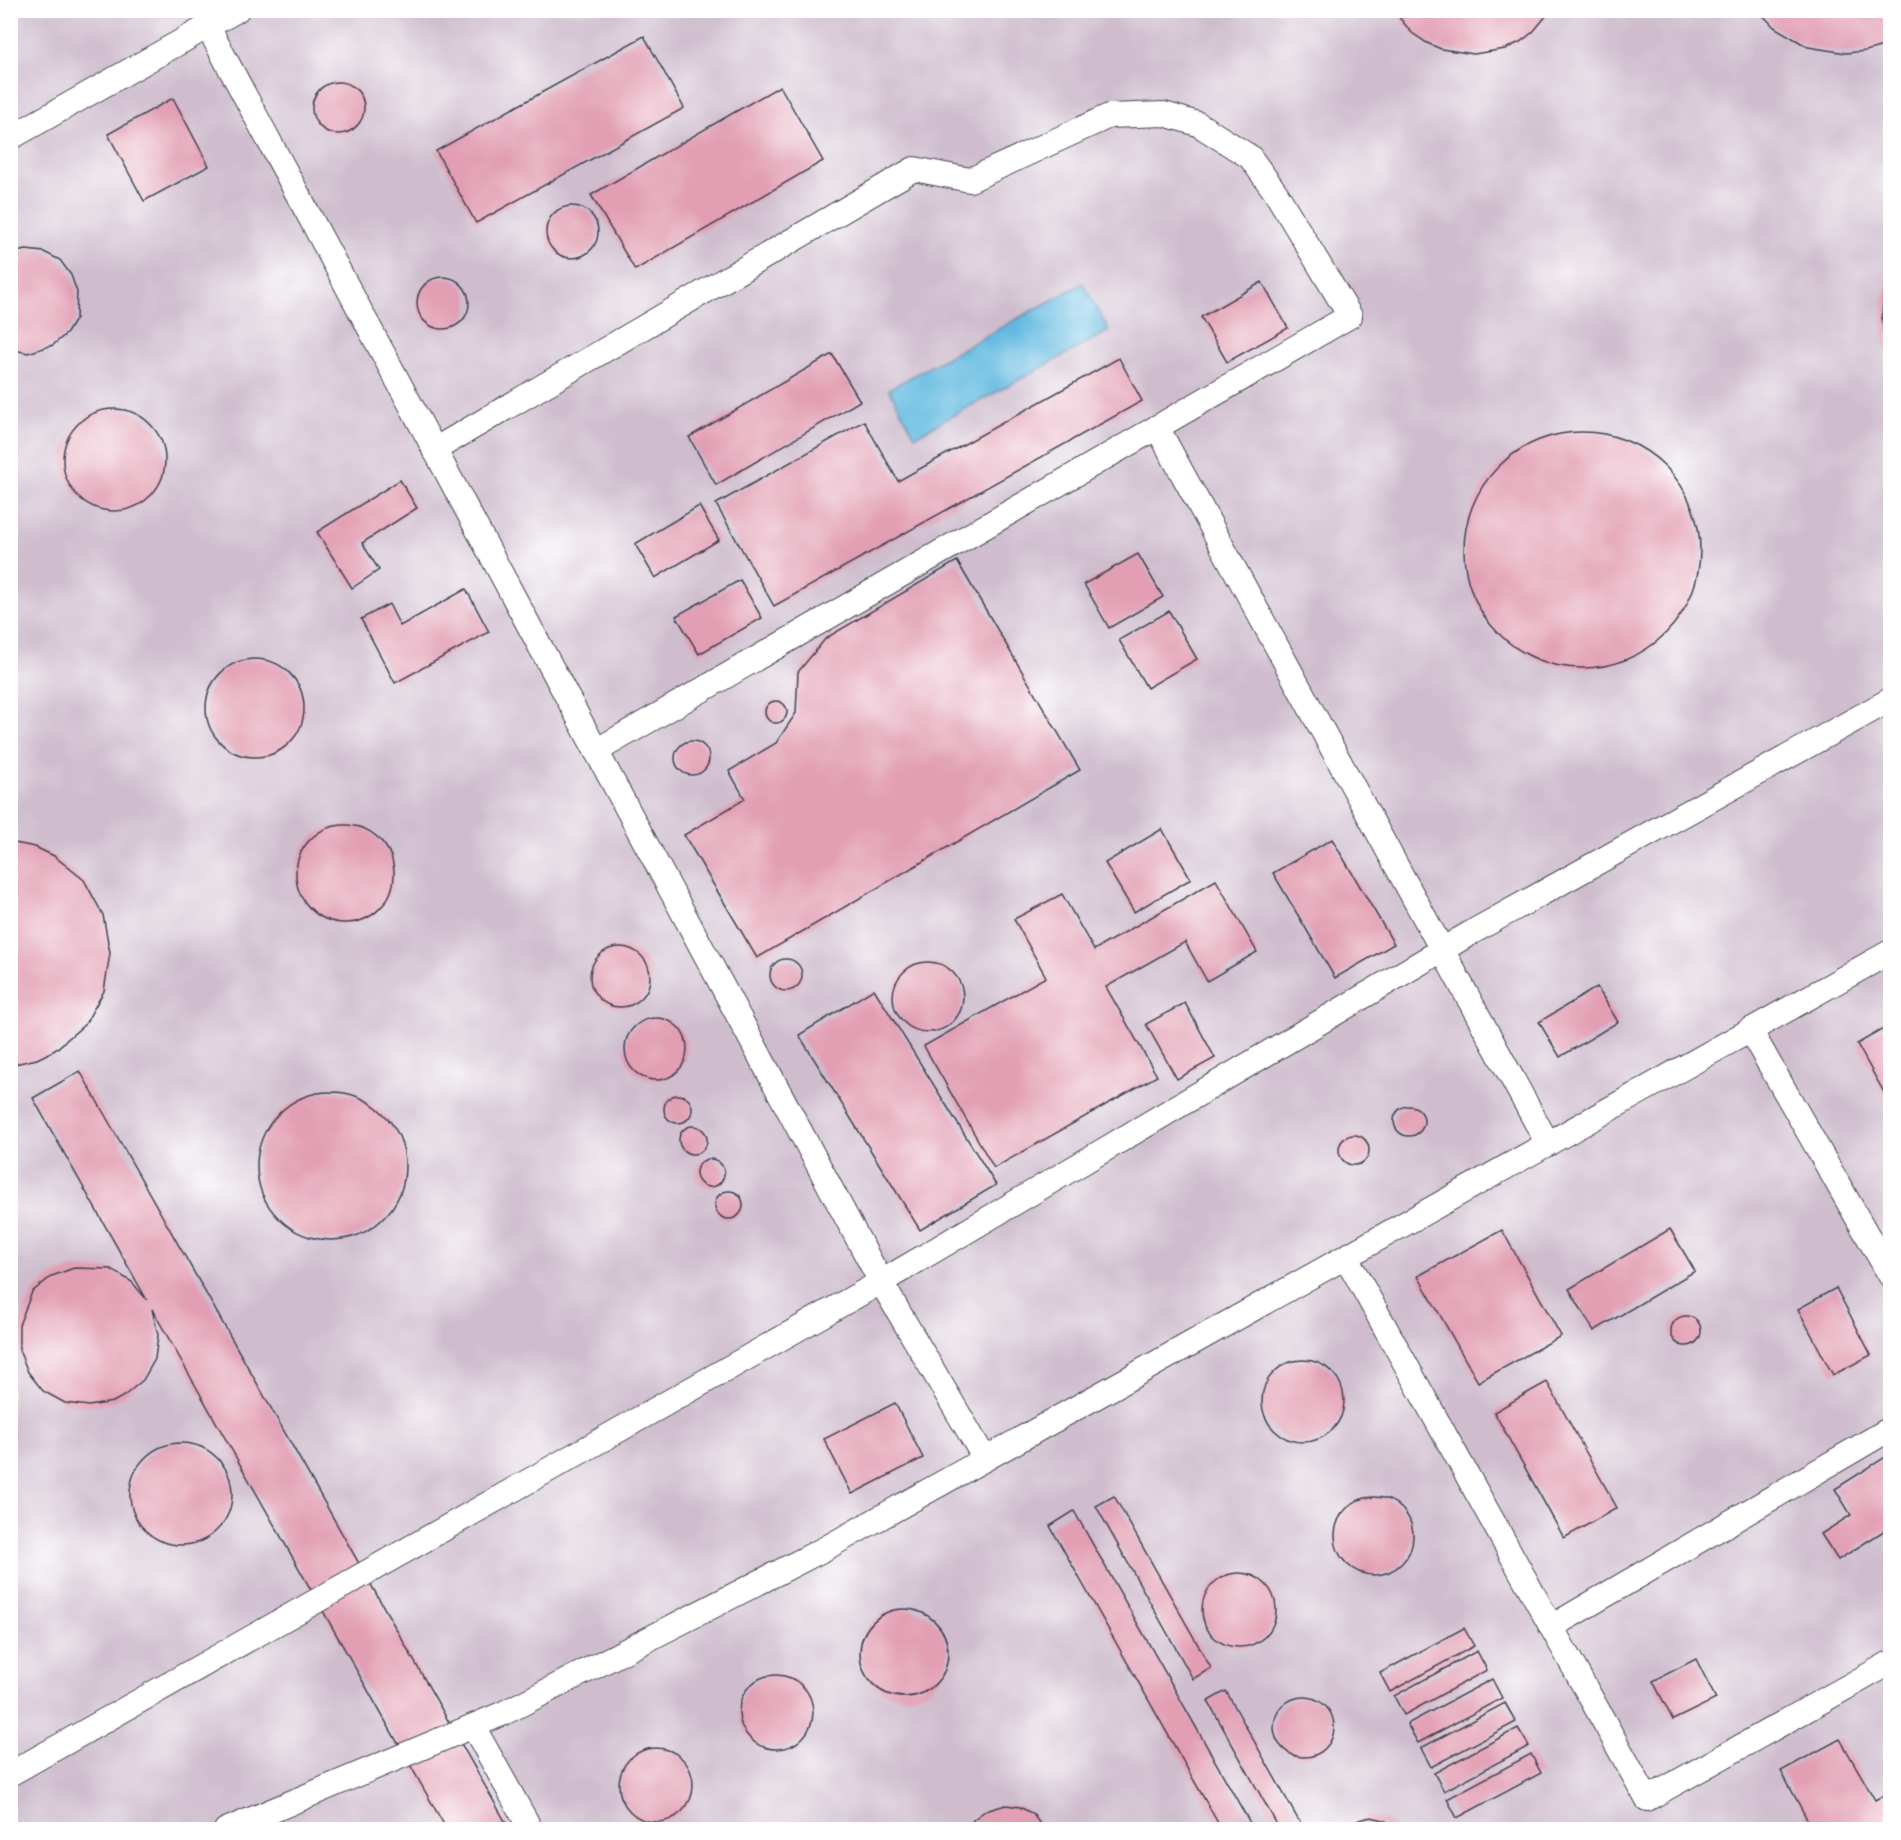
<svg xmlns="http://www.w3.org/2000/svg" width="1901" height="1840" font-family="Delius,sans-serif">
<rect width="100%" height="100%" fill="#fff"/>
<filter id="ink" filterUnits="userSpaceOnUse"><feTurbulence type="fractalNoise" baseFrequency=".0167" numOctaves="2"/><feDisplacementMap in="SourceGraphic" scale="12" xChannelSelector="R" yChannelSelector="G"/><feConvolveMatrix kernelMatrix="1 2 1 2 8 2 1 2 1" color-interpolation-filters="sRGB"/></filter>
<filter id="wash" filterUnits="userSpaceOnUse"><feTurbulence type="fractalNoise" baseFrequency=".008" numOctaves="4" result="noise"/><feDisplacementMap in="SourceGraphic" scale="24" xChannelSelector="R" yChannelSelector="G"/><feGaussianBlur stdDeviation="1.35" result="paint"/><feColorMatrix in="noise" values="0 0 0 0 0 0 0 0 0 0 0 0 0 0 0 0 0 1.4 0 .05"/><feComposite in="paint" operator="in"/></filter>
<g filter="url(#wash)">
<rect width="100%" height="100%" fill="#f4f0de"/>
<rect fill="#cfbdce" x="11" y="11" width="1879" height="1818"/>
<path fill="#62bae0" stroke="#426e8e" stroke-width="1.5" d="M1083,283L1109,331L915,436L889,389Z"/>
<g id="blocks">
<g fill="#e29fb3">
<path d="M1393,10H1551L1533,32L1520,42L1505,49L1474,54L1441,49L1427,43L1412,33Z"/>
<path d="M1758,10H1890V44L1866,51L1846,53L1808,47L1774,27Z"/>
<path d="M644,36L684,108L476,223L436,151Z"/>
<circle cx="338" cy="108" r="26"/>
<path d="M780,86L823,161L635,270L591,195Z"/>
<path d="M173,98L209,166L144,201L108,134Z"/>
<circle cx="572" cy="232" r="26"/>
<path d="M26,250L44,252L60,260L71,275L77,292L76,318L67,333L53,345L28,353L10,349V253Z"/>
<path d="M1890,272V358L1884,338L1882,318L1883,298Z"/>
<circle cx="443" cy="303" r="26"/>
<path d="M1262,282L1288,328L1227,362L1201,317Z"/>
<path d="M832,354L860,401L716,485L689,437Z"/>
<path d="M1119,358L1142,401L774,606L716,504L864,421L898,481Z"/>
<circle cx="114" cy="460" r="51"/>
<circle cx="1582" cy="550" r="118"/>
<path d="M400,480L417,508L362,543L379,570L352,588L317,532Z"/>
<path d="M699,506L719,540L655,578L635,544Z"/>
<path d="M1138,554L1163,597L1109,628L1084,584Z"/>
<path d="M957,561L1080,770L757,958L684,835L745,799L729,771L776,743L796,713L798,672L826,638Z"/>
<path d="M740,580L762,618L699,654L676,616Z"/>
<path d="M466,589L489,632L395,683L361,619L389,604L400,626Z"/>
<path d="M1169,611L1197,659L1147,688L1119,640Z"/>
<circle cx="255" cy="708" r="49"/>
<circle cx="776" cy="712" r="11"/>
<circle cx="692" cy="758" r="17"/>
<circle cx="345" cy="874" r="49"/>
<path d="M1162,829L1191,879L1134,912L1105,863Z"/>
<path d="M1332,839L1394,944L1335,978L1273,873Z"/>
<path d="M10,842L35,847L54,856L84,880L103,915L110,953L104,991L85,1024L55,1050L37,1059L10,1065Z"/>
<path d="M1216,880L1257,952L1207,981L1185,942L1106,987L1157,1076L994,1168L924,1046L1046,977L1014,919L1062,894L1094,950Z"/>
<circle cx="620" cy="977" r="30"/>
<circle cx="786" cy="975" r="16"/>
<circle cx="928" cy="997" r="35"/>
<path d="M1597,987L1618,1022L1560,1057L1539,1022Z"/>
<path d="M874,989L996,1185L920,1230L799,1035Z"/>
<path d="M1185,1003L1215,1058L1177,1079L1146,1024Z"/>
<circle cx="656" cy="1049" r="31"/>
<path d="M1890,1025V1103L1857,1044Z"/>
<path d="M80,1071L510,1830H447L152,1309L158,1335L155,1359L143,1380L124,1396L113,1402L89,1406L65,1403L43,1391L28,1372L19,1350V1325L32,1292L52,1276L74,1268L111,1269L132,1282L147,1300L33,1098Z"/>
<circle cx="331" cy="1166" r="74"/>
<circle cx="678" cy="1109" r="14"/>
<circle cx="1409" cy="1121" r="15"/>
<circle cx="693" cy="1140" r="14"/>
<circle cx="1354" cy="1150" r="15"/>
<circle cx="710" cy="1173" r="14"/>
<circle cx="729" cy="1205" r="14"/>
<path d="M1670,1229L1695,1271L1594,1331L1569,1289Z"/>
<path d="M1502,1230L1561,1336L1478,1382L1418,1276Z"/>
<path d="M1836,1288L1871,1355L1833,1375L1798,1309Z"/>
<circle cx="1686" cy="1331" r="15"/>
<circle cx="1303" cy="1401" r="41"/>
<path d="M1547,1382L1617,1508L1564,1538L1494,1412Z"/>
<path d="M895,1403L923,1458L852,1494L824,1439Z"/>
<circle cx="181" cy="1494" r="51"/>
<path d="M1890,1454V1527L1838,1560L1821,1534L1851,1515L1835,1489Z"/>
<path d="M1114,1496L1211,1668L1193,1679L1096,1506Z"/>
<circle cx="1374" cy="1536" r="39"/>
<path d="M1074,1511L1254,1830H1222L1050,1526Z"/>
<circle cx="1239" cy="1610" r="37"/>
<circle cx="904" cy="1653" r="44"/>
<path d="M1464,1628L1474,1646L1390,1692L1380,1673Z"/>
<path d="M1477,1651L1487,1670L1404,1715L1394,1696Z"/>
<path d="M1696,1659L1716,1699L1673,1720L1653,1681Z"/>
<circle cx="776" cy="1712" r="37"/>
<path d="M1492,1679L1502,1698L1418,1743L1407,1724Z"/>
<path d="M1226,1691L1304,1830H1280L1208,1701Z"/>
<circle cx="1304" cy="1727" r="30"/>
<path d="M1505,1703L1516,1722L1431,1767L1421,1748Z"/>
<path d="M1518,1728L1529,1746L1444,1791L1434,1773Z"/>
<path d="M1840,1739L1875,1800L1890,1792V1830H1813L1781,1771Z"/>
<circle cx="656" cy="1785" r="37"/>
<path d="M1531,1754L1541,1773L1457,1818L1447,1799Z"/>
<path d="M1006,1805L1020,1807L1033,1814L1044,1830H969L973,1820L985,1811Z"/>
<path d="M1371,1817L1384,1820L1399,1830H1345L1359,1820Z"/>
</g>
</g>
</g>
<g filter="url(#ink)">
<use href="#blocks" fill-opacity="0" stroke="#424153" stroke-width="1.5"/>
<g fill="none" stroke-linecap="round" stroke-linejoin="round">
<defs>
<g id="lane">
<path d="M10,138L237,10"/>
<path d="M1157,427L1548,1144"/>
<path d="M434,450L914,169L970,180L1109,116L1164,114L1198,124L1250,157L1276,193L1350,316L596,751"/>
<path d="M1750,1030L1890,1275"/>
<path d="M1346,1257L1647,1799L1890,1663"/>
<path d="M985,1459L881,1282L1474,931L1890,700"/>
<path d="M1551,1627L1890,1429"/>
<path d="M473,1726L531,1830"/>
<path d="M10,1774L881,1282L208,27"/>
<path d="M226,1830L504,1713L826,1548L1890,952"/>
</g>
</defs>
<use href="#lane" stroke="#424153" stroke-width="26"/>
<use href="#lane" stroke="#fff" stroke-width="24"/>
</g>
</g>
<rect width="1901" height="1840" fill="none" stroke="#fff" stroke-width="36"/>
</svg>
